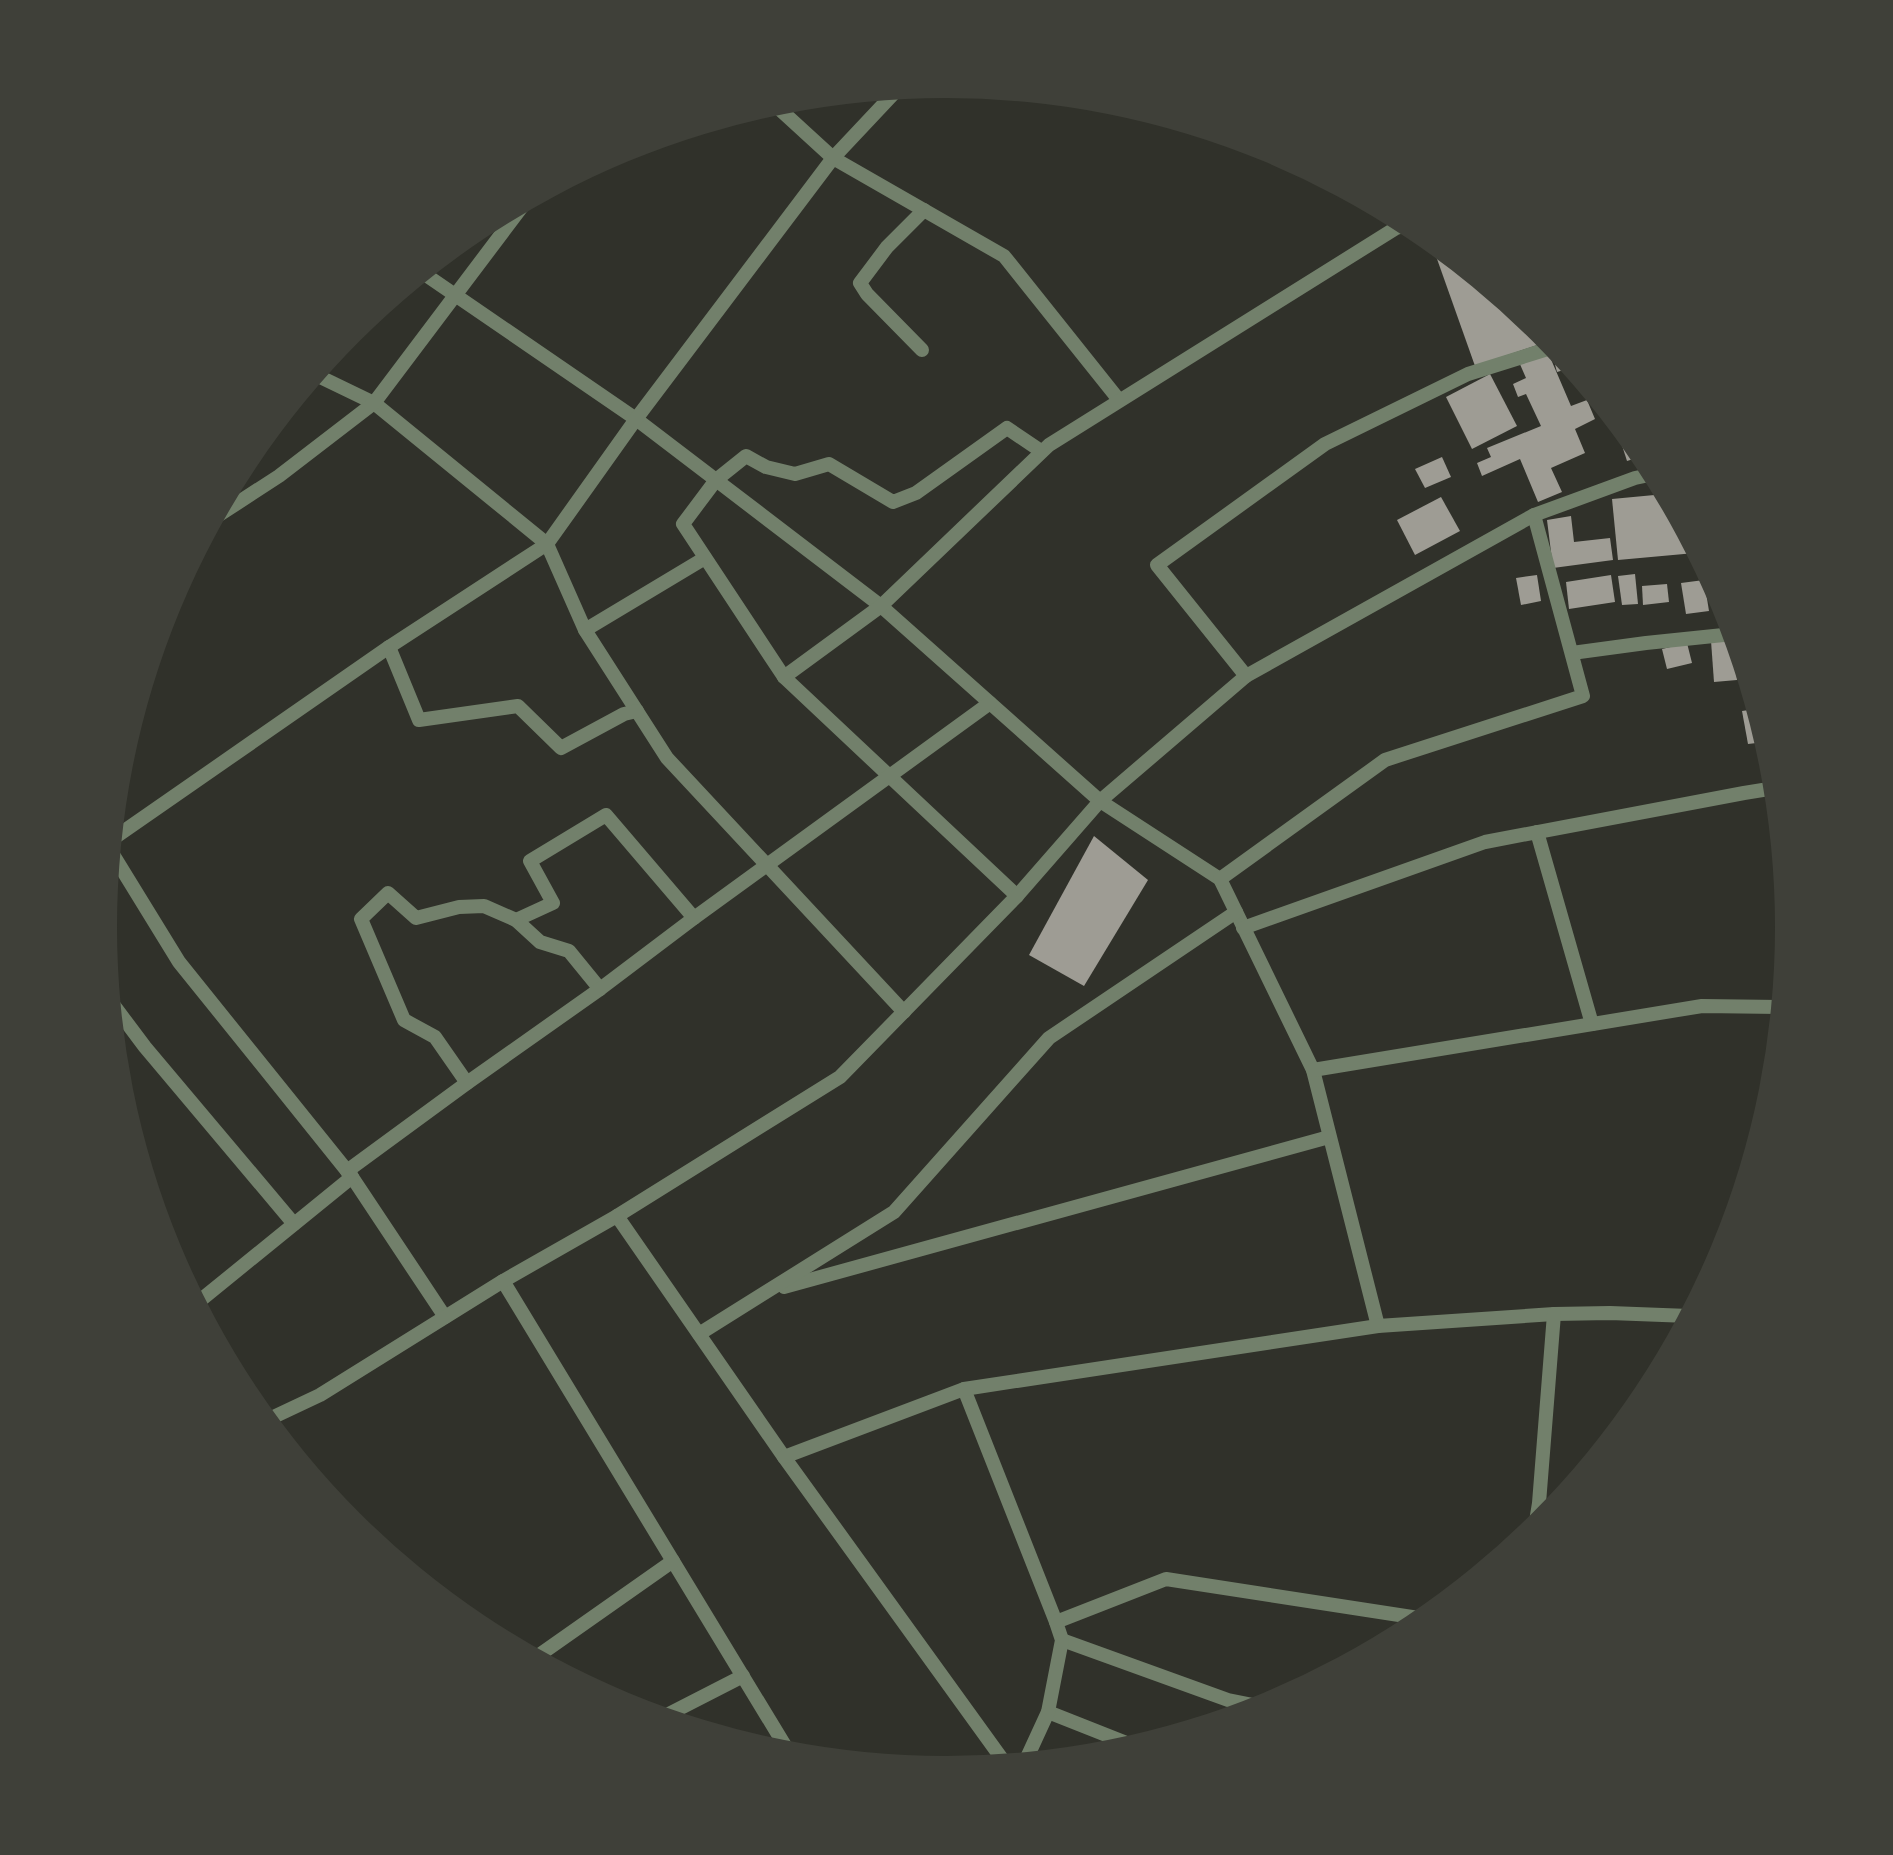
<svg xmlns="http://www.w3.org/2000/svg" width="1893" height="1855" font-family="'Exo 2',sans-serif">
<rect width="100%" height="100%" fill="#30312a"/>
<g fill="#9e9c94">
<path d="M1431,242L1542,333L1549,341L1475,366Z"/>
<path d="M1555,348L1571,368L1557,372L1551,349Z"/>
<path d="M1547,350L1571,406L1587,400L1595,419L1575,429L1585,453L1551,468L1562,492L1538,502L1520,459L1482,476L1477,463L1491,457L1487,448L1541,426L1526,394L1518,397L1513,384L1526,378L1519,362Z"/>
<path d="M1490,374L1517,426L1472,449L1446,397Z"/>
<path d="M1614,420L1643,456L1627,461Z"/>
<path d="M1442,457L1451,477L1425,488L1415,469Z"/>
<path d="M1665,494L1695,553L1618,560L1612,499Z"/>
<path d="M1441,497L1460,531L1415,555L1397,520Z"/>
<path d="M1571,516L1574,542L1610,538L1613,560L1553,568L1547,520Z"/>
<path d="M1635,574L1638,604L1622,605L1618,576Z"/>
<path d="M1537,575L1541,601L1521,605L1516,578Z"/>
<path d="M1611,575L1615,602L1569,609L1566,582Z"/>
<path d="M1704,580L1709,611L1686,614L1681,583Z"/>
<path d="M1667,584L1669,602L1643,605L1642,586Z"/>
<path d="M1734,639L1737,680L1714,682L1711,641Z"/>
<path d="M1687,643L1692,663L1667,669L1662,649Z"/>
<path d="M1756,709L1765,742L1748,744L1742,711Z"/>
<path d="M1094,836L1148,880L1084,986L1029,955Z"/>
</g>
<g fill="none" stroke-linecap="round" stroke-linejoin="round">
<g stroke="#72806b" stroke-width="14">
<path d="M774,104L833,158L1004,256L1119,400"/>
<path d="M423,273L636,419L716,480L881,606L1100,801L1220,879L1313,1070L1378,1326"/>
<path d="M922,350L867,294L860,283L887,247L924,210"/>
<path d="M316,375L374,403L547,544L585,630L667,758L904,1012"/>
<path d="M216,517L279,476L374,403L524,204"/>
<path d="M585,630L705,558"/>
<path d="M389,647L419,720L518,706L561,748L624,714L637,711"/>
<path d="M1572,653L1646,643L1733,634"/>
<path d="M1246,676L1157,565L1325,444L1468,374L1554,347"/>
<path d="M784,677L881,606L1049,445L1396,228L1409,225"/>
<path d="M1537,832L1592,1024"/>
<path d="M114,838L389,647L547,544L636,419L833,158L896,91"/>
<path d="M112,853L179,962L352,1177L445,1317"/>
<path d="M1220,879L1385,760L1583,696L1534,515"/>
<path d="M1017,896L784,677L683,524L716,480L746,456L766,467L795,474L829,464L893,502L916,493L1007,428L1041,451"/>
<path d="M1243,928L1485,842L1744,793L1775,788"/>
<path d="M600,989L569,951L540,942L516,920L553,903L530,861L606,815L694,918"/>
<path d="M112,1003L145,1047L294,1224"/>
<path d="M1313,1070L1702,1006L1780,1007"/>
<path d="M467,1083L435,1037L404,1020L361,919L388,893L416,918L459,907L484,906L516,920"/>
<path d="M347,1171L467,1083L600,989L694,918L990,703"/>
<path d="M617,1216L784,1457L1005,1763"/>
<path d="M503,1281L790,1754"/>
<path d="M784,1287L1329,1137"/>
<path d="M197,1303L352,1177"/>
<path d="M699,1334L894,1212L1049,1038L1236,912"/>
<path d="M964,1389L1056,1622"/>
<path d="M267,1420L320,1395L503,1281L617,1216L840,1077L1017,896L1100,801L1246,676L1534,515L1635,478L1654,474"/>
<path d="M784,1457L964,1389L1378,1326L1554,1314L1610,1313L1689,1316"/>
<path d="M1535,1528L1539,1503L1554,1314"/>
<path d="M1062,1640L1228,1700L1263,1707"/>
<path d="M535,1658L673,1561"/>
<path d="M1048,1712L1134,1746"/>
<path d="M663,1717L743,1676"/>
<path d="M1025,1762L1048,1712L1062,1640L1056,1622L1166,1579L1425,1619"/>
</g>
</g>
<path d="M0 0H1893V1855H0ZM117 927a829 829 0 1 1 1658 0a829 829 0 1 1-1658 0Z" fill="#3f4039" fill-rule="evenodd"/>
</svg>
